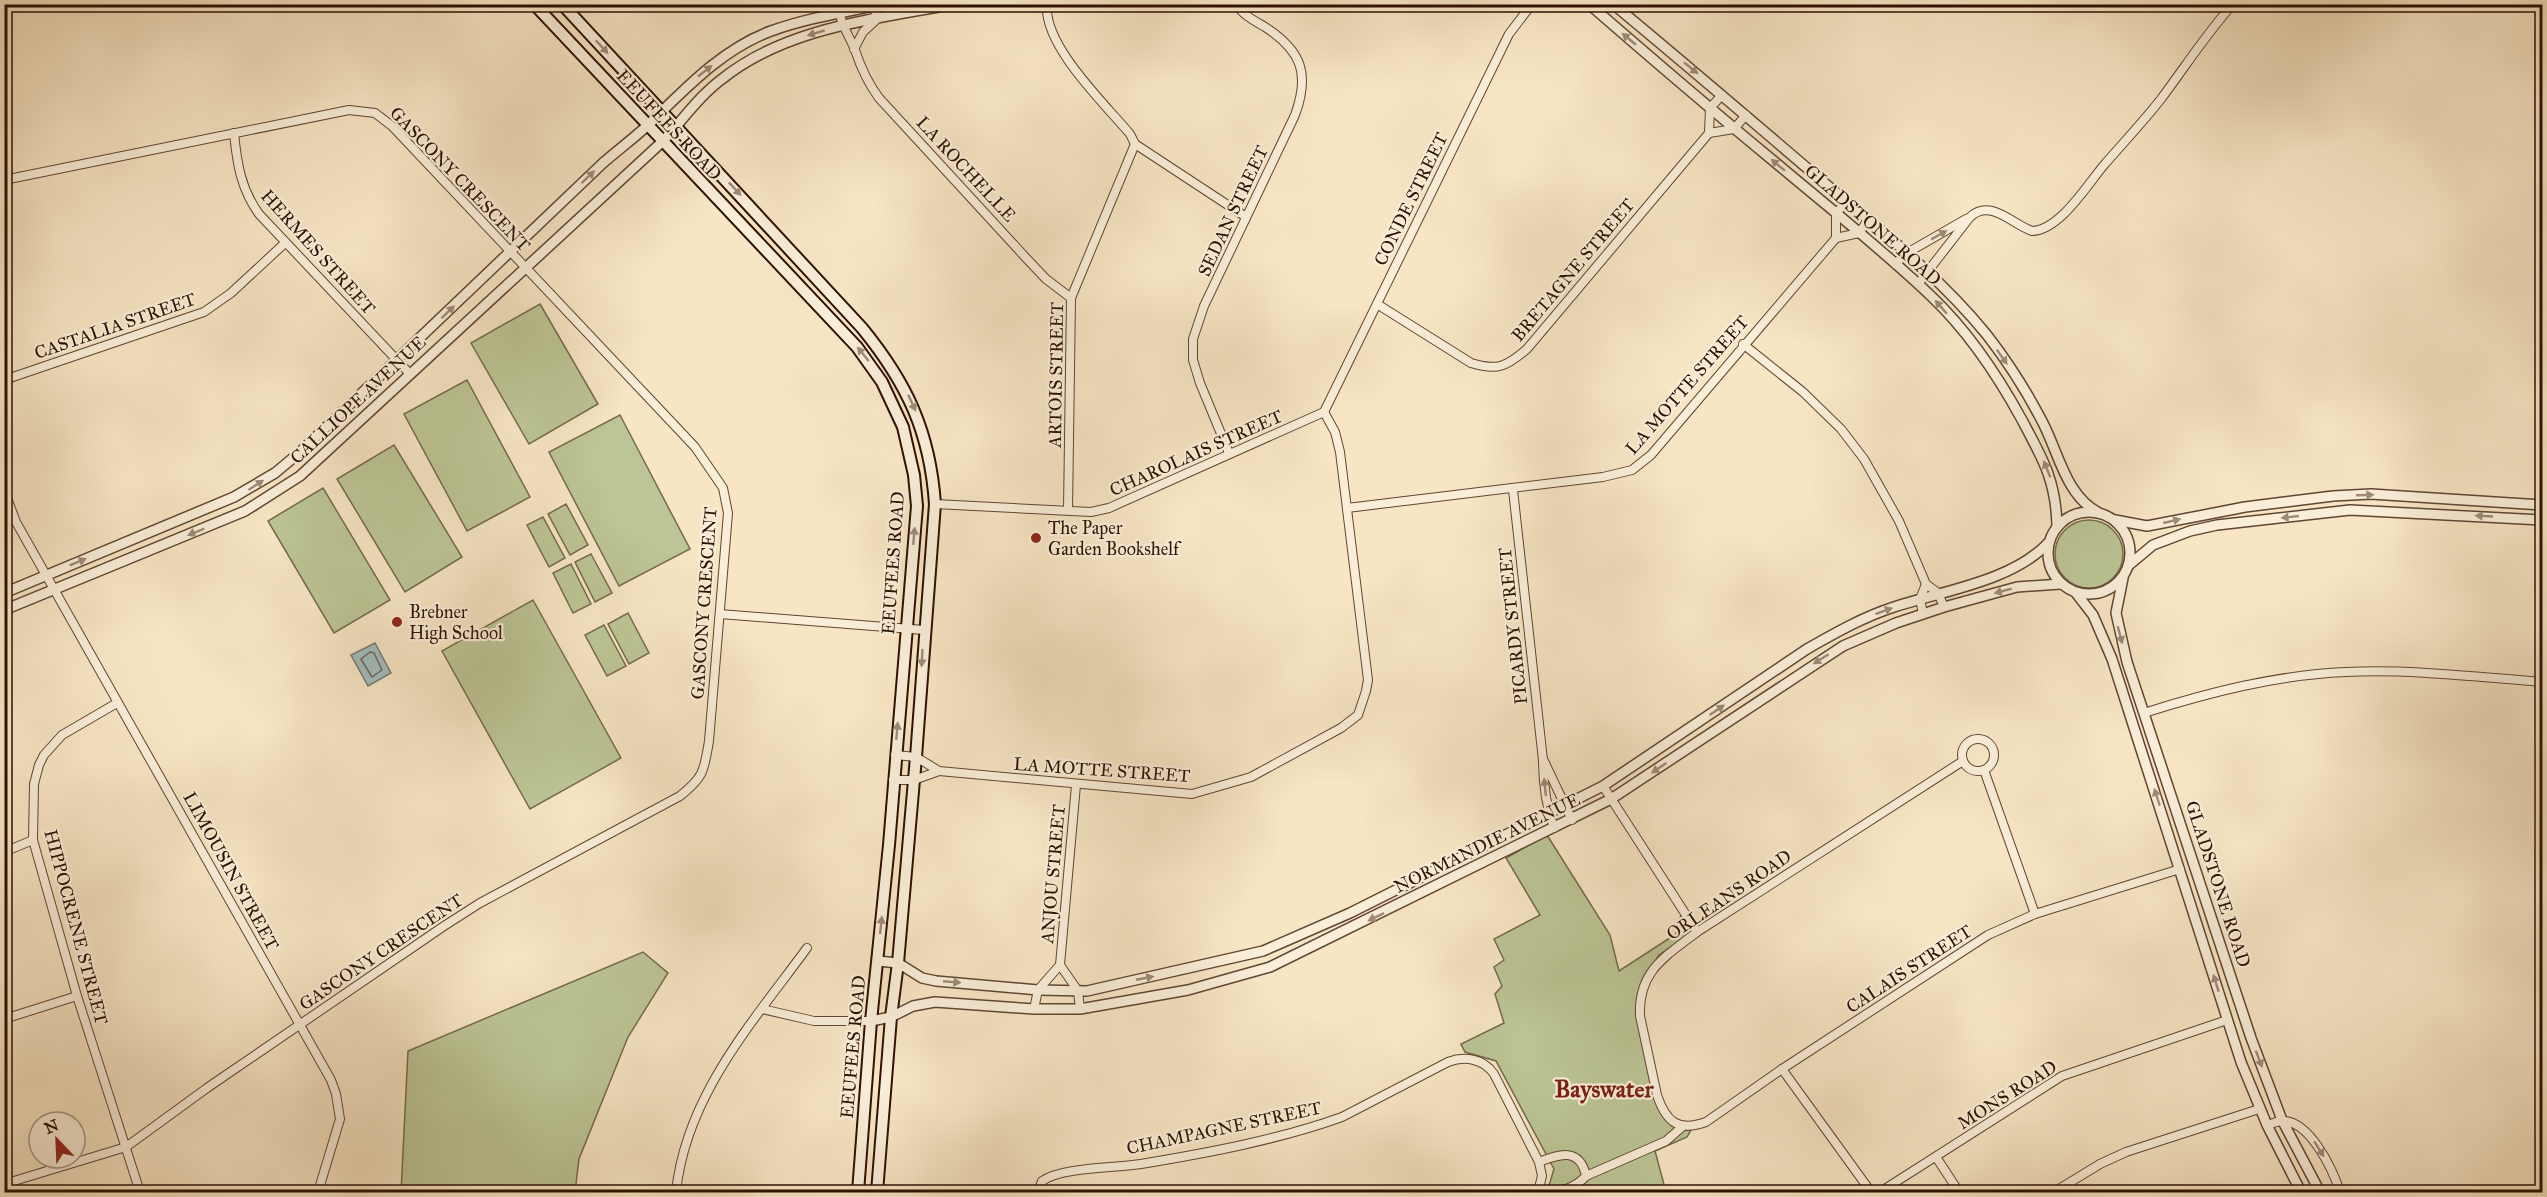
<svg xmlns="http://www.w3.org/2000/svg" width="2547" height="1197" font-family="'IM FELL Great Primer',serif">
<rect width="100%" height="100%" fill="#f7e5c4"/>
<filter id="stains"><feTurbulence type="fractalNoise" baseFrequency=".00333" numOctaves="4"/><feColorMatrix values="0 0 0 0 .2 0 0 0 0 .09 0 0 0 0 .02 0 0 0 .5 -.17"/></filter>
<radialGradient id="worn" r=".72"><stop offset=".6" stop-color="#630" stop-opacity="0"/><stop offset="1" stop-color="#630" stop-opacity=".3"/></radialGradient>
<g fill="#bcc595" stroke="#746a4b" stroke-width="1.5">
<path d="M540,304L598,404L529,444L471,343Z"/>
<path d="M467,380L530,497L467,531L404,414Z"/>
<path d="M620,415L690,549L619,586L549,452Z"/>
<path d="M394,445L462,557L405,592L337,479Z"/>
<path d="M323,488L390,600L334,633L268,521Z"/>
<path d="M566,504L588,545L570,555L548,514Z"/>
<path d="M543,517L565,558L549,567L527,525Z"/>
<circle cx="2089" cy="554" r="34"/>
<path d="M591,554L612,593L595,602L575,562Z"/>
<path d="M571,564L591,604L573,613L553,573Z"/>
<path d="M533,600L621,758L530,809L442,651Z"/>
<path d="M628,613L649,653L629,664L608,624Z"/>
<path d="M604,625L626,666L607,676L585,635Z"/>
<path d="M1547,835L1610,935L1619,971L1676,934L1681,915L1693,932L1659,955L1648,972L1639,1000L1659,1104L1682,1130H1691L1687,1137L1655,1151L1666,1192H1547L1554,1169L1496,1061L1465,1052L1461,1044L1504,1023L1495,994L1502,986L1494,967L1504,960L1494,939L1540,915L1506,858Z"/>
<path d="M643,952L668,973L628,1037L579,1159L575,1192H401L408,1051Z"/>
</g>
<path fill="#a2bcbf" stroke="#737773" stroke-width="1.5" d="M375,643L391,673L368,686L351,655Z"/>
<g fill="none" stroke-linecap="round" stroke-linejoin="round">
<path stroke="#686660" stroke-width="1.5" d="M370,652L374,653L382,670L372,677L361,659Z"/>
<defs>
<g id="minor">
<path d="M1047,4C1043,45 1104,103 1130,134L1135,144L1246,217"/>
<path d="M840,14C842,27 850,37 855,50C861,68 867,82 879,98L1027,259L1046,279L1071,298"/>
<path d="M854,49L863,32L877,19L874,6"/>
<path d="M234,133C237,164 241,189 259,214L410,374"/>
<path d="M1709,133L1734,129L1746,115"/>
<path d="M4,180L349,110L375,113L392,126L695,447L723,488L728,513L709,741C704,771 704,777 680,796L480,903L444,926L207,1088L126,1147L4,1184"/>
<path d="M1836,238V214L1846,201"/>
<path d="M1895,264L1907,253L1966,219"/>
<path d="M1918,284L1970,217C1990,198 2012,224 2032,231C2060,230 2087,185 2104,165C2123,143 2143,122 2161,99C2185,67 2206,34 2233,4"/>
<path d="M1377,304L1471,363C1497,371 1506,367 1527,349L1709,133L1710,108L1722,95"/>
<path d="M1743,344L1803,392L1841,429L1864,459L1899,521L1926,584L1938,593L1944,607"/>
<path d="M4,380L204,312L231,293L285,243"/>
<path d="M1324,412L1509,34L1532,4"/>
<path d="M1229,453L1200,383L1193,360V339L1204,306L1295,115C1310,74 1302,51 1265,27C1255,21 1243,15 1236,4"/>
<path d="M4,490L16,522L331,1080L336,1094L340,1119L318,1192"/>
<path d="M1513,490L1543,760C1543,783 1546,806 1554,828"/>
<path d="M935,504L1091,512L1109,508L1324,412"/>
<path d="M1347,508L1603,477L1632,470L1651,455L1836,238L1859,233L1868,220"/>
<path d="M1068,510L1071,298L1135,144"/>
<path d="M720,614L924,630"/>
<path d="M1923,614L1920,599L1926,584"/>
<path d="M117,703L62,735L44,755L39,765L34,784L33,840L77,996L140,1192"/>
<path d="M2144,713C2210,692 2277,675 2346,672C2411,669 2477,677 2542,682"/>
<circle cx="1978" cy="755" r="16"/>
<path d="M895,755L916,757L939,771L1192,794L1251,777L1341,728L1358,715L1366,691L1368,680L1340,452L1335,432L1324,412"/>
<path d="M1544,761L1572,820"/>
<path d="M1963,761L1697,932C1665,957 1638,971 1640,1016L1657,1095C1666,1122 1678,1132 1706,1122L1782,1069L1988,935L2035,914L2180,869"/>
<path d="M1984,770L2035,914"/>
<path d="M893,780H914L939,771"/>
<path d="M1076,785L1060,965L1078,991L1080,1009"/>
<path d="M1603,786L1697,932"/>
<path d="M4,852L33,840"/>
<path d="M762,1009L814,1021H871"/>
<path d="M1034,1009L1038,990L1060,965"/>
<path d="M4,1019L77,996"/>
<path d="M1782,1069L1871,1192"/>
<path d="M2267,1125C2271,1124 2276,1122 2280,1121C2309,1118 2333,1170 2340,1192"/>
<path d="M1936,1157L1959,1192"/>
<path d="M1539,1162C1559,1154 1580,1147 1586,1176"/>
<path d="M676,1192C686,1096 752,1023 807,948"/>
<path d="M1038,1192L1042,1181C1062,1167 1115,1168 1141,1164C1207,1153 1278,1140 1342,1117L1448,1062C1464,1056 1483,1058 1494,1074L1539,1162L1542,1176L1538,1192"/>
<path d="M1547,1192C1563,1191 1575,1188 1586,1176L1666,1141L1682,1127"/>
<path d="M1880,1192L2062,1076L2227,1020"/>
<path d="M2054,1192L2100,1164L2126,1152L2259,1109"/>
</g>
<g id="tertiary">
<path d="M1589,4C1651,58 1713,111 1776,163C1828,207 1882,249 1931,296C1968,331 1998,376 2022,420C2043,459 2056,481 2057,526"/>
<path d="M1613,4C1683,62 1752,121 1821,180C1879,229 1939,276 1987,335C2008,362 2027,392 2043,423C2059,454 2066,496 2099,513"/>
<circle cx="2089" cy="553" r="41"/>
<path d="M2115,520L2147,526L2245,507L2333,496L2371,494L2542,505"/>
<path d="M2129,565L2153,545L2190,531L2217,525L2350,510L2542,520"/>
<path d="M2123,578L2116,613L2127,662L2251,1038L2282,1120L2320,1192"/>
<path d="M4,593L234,497L275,473L299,453L603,163C618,150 634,138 648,125C685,89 722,49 771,31C807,18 846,12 883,4"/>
<path d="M2076,593L2093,615L2112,659L2241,1062L2267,1125L2301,1192"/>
<path d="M4,610L245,511L300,476L662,142C682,121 699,96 722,79C787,27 876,19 955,4"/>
<path d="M878,961L898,963L922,978L936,981L1038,990L1087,991L1263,951L1350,913L1603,786L1807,649C1835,633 1863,617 1894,607C1942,591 2013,581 2048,543"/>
<path d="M871,1021L891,1017L913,1006L935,1002L1034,1009H1080L1188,990L1270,967L1611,799L1843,646L1896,623L1944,607L2017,587L2061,584"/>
</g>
<g id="secondary">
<path d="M534,4L857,347L882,382L903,427L914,475L917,506L889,845L871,1021L858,1192"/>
<path d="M562,4L862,328C907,383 930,432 935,504L916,757L898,963L891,1017L877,1192"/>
</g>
</defs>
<use href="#minor" stroke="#604532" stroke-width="10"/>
<use href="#tertiary" stroke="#604532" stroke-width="12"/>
<use href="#secondary" stroke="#2d1001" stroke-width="14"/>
<use href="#minor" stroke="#faeed9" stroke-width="8"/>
<use href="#tertiary" stroke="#faeed9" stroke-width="9"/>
<use href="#secondary" stroke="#faeed9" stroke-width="10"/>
</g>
<defs><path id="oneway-solid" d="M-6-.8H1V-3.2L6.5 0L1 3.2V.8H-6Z" transform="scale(1.5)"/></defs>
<g fill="#9e8a78">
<use href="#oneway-solid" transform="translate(816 33) rotate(164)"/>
<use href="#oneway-solid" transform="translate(1629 39) rotate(-140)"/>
<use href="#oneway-solid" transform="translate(602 47) rotate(47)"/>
<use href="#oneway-solid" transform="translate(1691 68) rotate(39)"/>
<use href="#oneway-solid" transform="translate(705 71) rotate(-38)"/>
<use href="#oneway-solid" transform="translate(1778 165) rotate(-140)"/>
<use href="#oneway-solid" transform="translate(588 177) rotate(-44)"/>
<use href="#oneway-solid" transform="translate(735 189) rotate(47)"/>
<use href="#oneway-solid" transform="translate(1939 235) rotate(-29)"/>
<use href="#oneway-solid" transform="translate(1941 307) rotate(-131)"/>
<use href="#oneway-solid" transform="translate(448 312) rotate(-44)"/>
<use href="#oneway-solid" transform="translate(863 354) rotate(-129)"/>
<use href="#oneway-solid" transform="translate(2002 357) rotate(55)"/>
<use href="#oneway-solid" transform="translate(912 403) rotate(65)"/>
<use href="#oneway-solid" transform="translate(2047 469) rotate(-112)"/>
<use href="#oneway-solid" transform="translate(256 485) rotate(-33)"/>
<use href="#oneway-solid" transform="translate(2365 495) rotate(-2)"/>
<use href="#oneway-solid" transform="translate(2484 516) rotate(-177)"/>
<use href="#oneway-solid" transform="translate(2290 517) rotate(174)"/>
<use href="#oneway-solid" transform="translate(2172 521) rotate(-13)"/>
<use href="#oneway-solid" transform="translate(196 532) rotate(158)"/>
<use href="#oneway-solid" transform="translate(914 536) rotate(-85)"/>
<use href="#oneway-solid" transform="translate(78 562) rotate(-22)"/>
<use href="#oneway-solid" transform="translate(2003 591) rotate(165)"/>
<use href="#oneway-solid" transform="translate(1884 611) rotate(-20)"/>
<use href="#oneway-solid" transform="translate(2120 635) rotate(75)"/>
<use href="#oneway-solid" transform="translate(922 658) rotate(93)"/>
<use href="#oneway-solid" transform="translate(1821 659) rotate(148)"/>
<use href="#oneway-solid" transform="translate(1717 710) rotate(-34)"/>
<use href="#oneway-solid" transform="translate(897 731) rotate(-85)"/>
<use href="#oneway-solid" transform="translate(1659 768) rotate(146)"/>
<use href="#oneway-solid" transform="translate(1545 787) rotate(-96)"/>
<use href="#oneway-solid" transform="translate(2157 797) rotate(-108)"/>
<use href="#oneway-solid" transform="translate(1376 917) rotate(154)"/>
<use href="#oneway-solid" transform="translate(881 925) rotate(-84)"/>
<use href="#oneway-solid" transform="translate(1145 978) rotate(-11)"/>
<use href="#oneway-solid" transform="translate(952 982) rotate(5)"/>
<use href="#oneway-solid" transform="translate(2216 983) rotate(-107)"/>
<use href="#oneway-solid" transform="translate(2259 1059) rotate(69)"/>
<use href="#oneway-solid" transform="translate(2319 1149) rotate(58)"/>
</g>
<g fill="#8f2418" stroke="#faeed9" stroke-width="2">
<circle cx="1036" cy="538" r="6"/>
<circle cx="397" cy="622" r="6"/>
</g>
<g text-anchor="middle" stroke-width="4.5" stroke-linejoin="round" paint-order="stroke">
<g font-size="18" fill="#2d1001" stroke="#faeed9">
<text transform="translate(669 125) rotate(47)" y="6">EEUFEES ROAD</text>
<text transform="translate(966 169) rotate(47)" y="6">LA ROCHELLE</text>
<text transform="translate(460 179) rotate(46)" y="6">GASCONY CRESCENT</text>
<text transform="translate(1411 199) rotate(-64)" y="6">CONDE STREET</text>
<text transform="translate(1233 211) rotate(-65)" y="6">SEDAN STREET</text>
<text transform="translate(1873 225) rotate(41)" y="6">GLADSTONE ROAD</text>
<text transform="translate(318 252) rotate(48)" y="6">HERMES STREET</text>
<text transform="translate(1573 270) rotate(-50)" y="6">BRETAGNE STREET</text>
<text transform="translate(115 326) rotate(-19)" y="6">CASTALIA STREET</text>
<text transform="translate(1056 375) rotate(-89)" y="6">ARTOIS STREET</text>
<text transform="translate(1687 385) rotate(-49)" y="6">LA MOTTE STREET</text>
<text transform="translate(358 400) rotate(-43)" y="6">CALLIOPE AVENUE</text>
<text transform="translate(1196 453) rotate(-24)" y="6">CHAROLAIS STREET</text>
<text transform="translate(893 563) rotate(-86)" y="6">EEUFEES ROAD</text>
<text transform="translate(704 603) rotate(-86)" y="6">GASCONY CRESCENT</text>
<text transform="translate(1513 626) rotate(-96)" y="6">PICARDY STREET</text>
<text transform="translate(1102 770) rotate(4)" y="6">LA MOTTE STREET</text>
<text transform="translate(1487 843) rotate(-26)" y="6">NORMANDIE AVENUE</text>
<text transform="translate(231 871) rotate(61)" y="6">LIMOUSIN STREET</text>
<text transform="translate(1053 874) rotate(-85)" y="6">ANJOU STREET</text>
<text transform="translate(2218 884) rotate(72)" y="6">GLADSTONE ROAD</text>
<text transform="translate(1729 895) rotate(-34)" y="6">ORLEANS ROAD</text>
<text transform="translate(76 927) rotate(75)" y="6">HIPPOCRENE STREET</text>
<text transform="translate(381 952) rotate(-34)" y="6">GASCONY CRESCENT</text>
<text transform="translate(1909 969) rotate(-33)" y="6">CALAIS STREET</text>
<text transform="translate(853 1047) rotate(-85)" y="6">EEUFEES ROAD</text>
<text transform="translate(2007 1095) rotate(-32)" y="6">MONS ROAD</text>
<text transform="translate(1224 1128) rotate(-12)" y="6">CHAMPAGNE STREET</text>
</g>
<g font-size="18" fill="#2d1001" stroke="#faeed9" text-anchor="start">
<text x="1048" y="534">The Paper<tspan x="1048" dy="21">Garden Bookshelf</tspan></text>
<text x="409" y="618">Brebner<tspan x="409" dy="21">High School</tspan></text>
</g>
<g font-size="24" font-weight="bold" fill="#7a1f14" stroke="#faeed9">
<text x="1604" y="1097">Bayswater</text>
</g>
</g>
<rect width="2547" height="1197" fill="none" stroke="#f7e5c4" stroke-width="24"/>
<rect x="6" y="6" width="2535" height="1185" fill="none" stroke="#2d1001" stroke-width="3"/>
<rect x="12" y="12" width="2523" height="1173" fill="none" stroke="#2d1001" stroke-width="1.5"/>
<g transform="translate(57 1140) rotate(337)"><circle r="28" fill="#faeed9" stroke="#a89583" stroke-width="1.5"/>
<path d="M0-4.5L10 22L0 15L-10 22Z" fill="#8f2418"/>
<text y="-9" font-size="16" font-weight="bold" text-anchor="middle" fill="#2d1001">N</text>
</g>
<rect width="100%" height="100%" filter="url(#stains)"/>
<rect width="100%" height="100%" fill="url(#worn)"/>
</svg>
